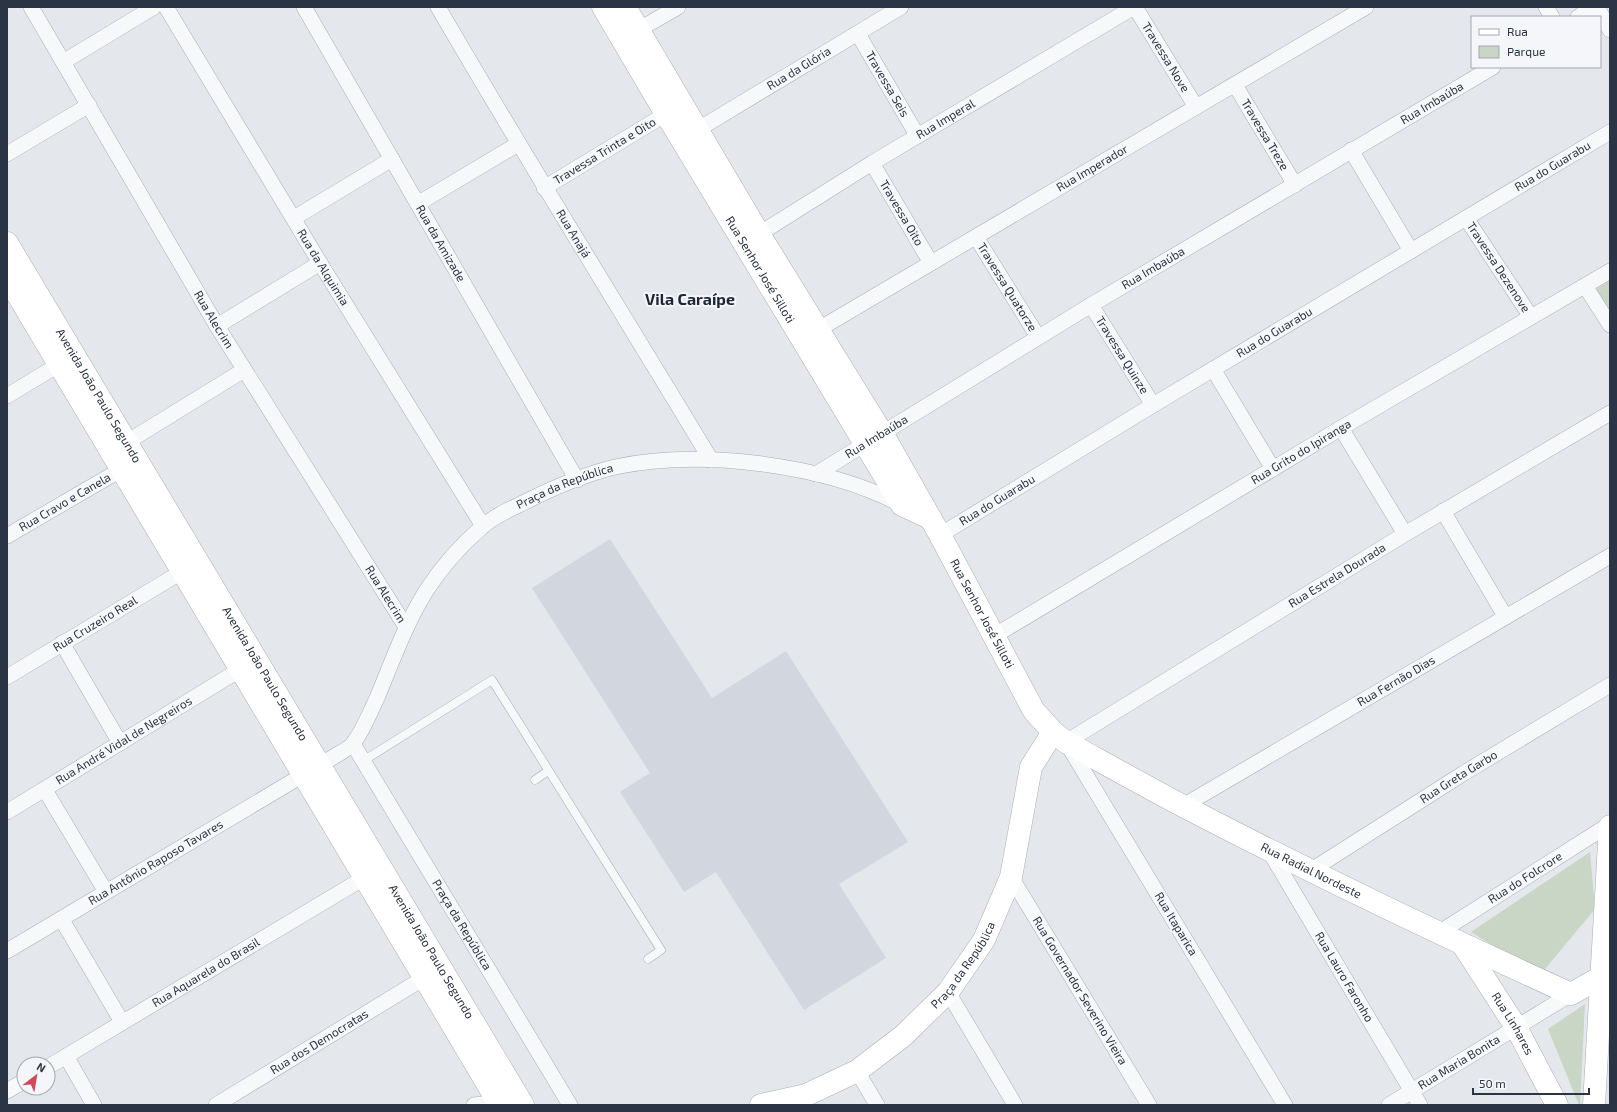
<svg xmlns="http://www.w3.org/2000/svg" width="1617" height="1112" font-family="'Exo 2',sans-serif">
<rect width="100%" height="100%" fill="#e4e7ec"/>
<path fill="#d2d6de" d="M610,539L712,698L786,651L908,842L839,884L886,958L804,1010L716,872L684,892L620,792L650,773L532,588Z"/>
<g fill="#c9d6c5">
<path d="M1610,280V312L1596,289Z"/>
<path d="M1590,852L1595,909L1540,975L1471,932Z"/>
<path d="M1585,1004L1580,1105H1579L1548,1029Z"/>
</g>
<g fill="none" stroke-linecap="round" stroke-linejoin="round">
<defs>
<g id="lane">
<path d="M363,761L492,680L661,950L648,959"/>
<path d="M535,780L548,771"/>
</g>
<g id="street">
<path id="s1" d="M31,7L217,326L406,627"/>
<path id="s2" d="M166,7L320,263L483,526"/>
<path id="s3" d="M304,7L577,480"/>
<path id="s4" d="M438,7C526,159 620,309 711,460"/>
<path id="s5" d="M1135,7L1196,107"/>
<path d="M1546,7L1552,17"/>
<path d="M1597,7L1610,30"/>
<path d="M1578,17L1595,7"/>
<path d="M638,30L678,7"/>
<path id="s6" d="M858,34L917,135"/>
<path d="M63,62L154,7"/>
<path id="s7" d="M1235,85L1295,185"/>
<path id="s8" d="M697,130L901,7"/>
<path d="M1351,150L1411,251"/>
<path d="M7,154L89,105"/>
<path id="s9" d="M872,163L931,263"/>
<path id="s10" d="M544,188L666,114"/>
<path d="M419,203L518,144"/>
<path d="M294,218L392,159"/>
<path id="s11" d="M1466,218L1531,317"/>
<path id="s12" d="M759,234L872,163L1134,7"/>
<path id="s13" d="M976,237L1038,337"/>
<path d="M1585,286L1610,325"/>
<path id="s14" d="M1091,305L1153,405"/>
<path d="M217,326L320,263"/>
<path id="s15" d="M819,329L1366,7"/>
<path d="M1213,369L1273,469"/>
<path d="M7,396L58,365"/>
<path d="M1341,428L1405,534"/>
<path d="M127,442L244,370"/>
<path id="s16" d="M816,474L1091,305L1493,67"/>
<path d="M1443,511L1505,616"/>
<path id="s17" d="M940,535L1153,405L1610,132"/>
<path id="s18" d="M7,536L122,469"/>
<path id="s19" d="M994,636L1341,428L1610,271"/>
<path d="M62,643L120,743"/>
<path id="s20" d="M7,677L183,571"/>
<path id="s21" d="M353,744L570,1105"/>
<path d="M45,790L106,892"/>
<path id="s22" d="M1183,806L1610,556"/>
<path id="s23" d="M7,812L241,669"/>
<path id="s24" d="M1268,849L1420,1105"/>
<path id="s25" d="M1310,871L1464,773L1610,685"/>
<path id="s26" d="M1011,877L1149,1105"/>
<path d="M62,920L122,1022"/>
<path id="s27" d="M1440,932L1610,824"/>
<path id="s28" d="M7,951L340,753C345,750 351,747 354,742C364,729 370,712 377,698C392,662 405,625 426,591C441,568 461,545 482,527C495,515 513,508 529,500C555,487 586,474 615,467C700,449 823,464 900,504"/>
<path d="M948,992L1015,1105"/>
<path d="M66,1056L94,1105"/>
<path id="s29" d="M48,1067L364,878"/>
<path d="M857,1071L877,1105"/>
<path d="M7,1091L24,1081"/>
<path id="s30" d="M216,1105L424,978"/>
<path d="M474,1105L498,1102L507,1103"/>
<path id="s31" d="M1285,1105L1066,742L1405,534L1610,413"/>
<path id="s32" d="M1389,1105L1571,994"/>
</g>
<g id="secondary">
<path id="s33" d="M603,7L666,114L902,505L930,518"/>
<path id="s34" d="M625,7L759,234L882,433L940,535L1034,711L1053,732L1066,742C1106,764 1145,786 1185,807C1312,873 1441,935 1571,994L1601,977"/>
<path id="s35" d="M7,243L523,1105"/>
<path d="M7,277L500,1105"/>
<path id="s36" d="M1463,945L1516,1027L1557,1105"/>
<path id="s37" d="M761,1105L806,1095L857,1071L903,1036L948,992L984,940L1011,877L1031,767L1053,732"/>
<path d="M1594,1105L1610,826"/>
</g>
</defs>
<use href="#lane" stroke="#a9aeb7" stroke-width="9"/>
<use href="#street" stroke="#a9aeb7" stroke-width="16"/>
<use href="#secondary" stroke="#a9aeb7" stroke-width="23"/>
<use href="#lane" stroke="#f7f8fa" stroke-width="8"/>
<use href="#street" stroke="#f7f8fa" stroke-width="15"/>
<use href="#secondary" stroke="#fff" stroke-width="22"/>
</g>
<g text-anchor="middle" stroke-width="4" stroke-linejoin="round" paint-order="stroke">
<g font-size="12" fill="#2b3445" stroke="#f4f6f9">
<text dy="4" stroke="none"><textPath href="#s5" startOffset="59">Travessa Nove</textPath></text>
<text dy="4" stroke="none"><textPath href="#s8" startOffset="119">Rua da Glória</textPath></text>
<text dy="4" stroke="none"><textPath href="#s6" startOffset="58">Travessa Seis</textPath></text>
<text dy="4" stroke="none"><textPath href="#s16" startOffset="719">Rua Imbaúba</textPath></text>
<text dy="4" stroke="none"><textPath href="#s12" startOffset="219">Rua Imperal</textPath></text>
<text dy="4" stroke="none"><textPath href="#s7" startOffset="58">Travessa Treze</textPath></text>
<text dy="4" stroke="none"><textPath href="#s10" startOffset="71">Travessa Trinta e Oito</textPath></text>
<text dy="4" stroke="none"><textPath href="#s17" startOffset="715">Rua do Guarabu</textPath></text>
<text dy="4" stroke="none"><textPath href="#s15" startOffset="317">Rua Imperador</textPath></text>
<text dy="4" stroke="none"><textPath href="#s9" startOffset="58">Travessa Oito</textPath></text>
<text dy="4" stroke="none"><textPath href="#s4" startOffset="264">Rua Anajá</textPath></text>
<text dy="4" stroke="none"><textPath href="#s3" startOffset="273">Rua da Amizade</textPath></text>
<text dy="4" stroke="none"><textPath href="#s2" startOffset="304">Rua da Alquimia</textPath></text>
<text dy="4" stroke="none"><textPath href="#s11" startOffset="59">Travessa Dezenove</textPath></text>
<text dy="4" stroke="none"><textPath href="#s33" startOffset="306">Rua Senhor José Silloti</textPath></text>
<text dy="4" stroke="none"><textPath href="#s16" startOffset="395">Rua Imbaúba</textPath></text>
<text dy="4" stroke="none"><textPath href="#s13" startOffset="59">Travessa Quatorze</textPath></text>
<text dy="4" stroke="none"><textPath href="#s1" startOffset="362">Rua Alecrim</textPath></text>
<text dy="4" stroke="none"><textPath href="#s17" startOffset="391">Rua do Guarabu</textPath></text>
<text dy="4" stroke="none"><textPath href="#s14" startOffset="59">Travessa Quinze</textPath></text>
<text dy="4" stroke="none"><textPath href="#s35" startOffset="178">Avenida João Paulo Segundo</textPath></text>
<text dy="4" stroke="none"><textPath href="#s16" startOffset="71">Rua Imbaúba</textPath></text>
<text dy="4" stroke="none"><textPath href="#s19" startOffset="358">Rua Grito do Ipiranga</textPath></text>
<text dy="4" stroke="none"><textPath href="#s28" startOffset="751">Praça da República</textPath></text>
<text dy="4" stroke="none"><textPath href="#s17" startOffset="67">Rua do Guarabu</textPath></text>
<text dy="4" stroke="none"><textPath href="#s18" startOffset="67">Rua Cravo e Canela</textPath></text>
<text dy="4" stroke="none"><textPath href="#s31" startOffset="742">Rua Estrela Dourada</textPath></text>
<text dy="4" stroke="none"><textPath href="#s1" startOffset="686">Rua Alecrim</textPath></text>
<text dy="4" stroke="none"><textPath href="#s34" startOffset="704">Rua Senhor José Silloti</textPath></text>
<text dy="4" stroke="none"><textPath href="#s20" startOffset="103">Rua Cruzeiro Real</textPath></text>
<text dy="4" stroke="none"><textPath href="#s35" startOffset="502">Avenida João Paulo Segundo</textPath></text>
<text dy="4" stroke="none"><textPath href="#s22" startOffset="247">Rua Fernão Dias</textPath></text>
<text dy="4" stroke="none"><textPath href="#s23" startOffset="137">Rua André Vidal de Negreiros</textPath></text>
<text dy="4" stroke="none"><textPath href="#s25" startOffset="176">Rua Greta Garbo</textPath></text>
<text dy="4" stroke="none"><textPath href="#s28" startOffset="173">Rua Antônio Raposo Tavares</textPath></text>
<text dy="4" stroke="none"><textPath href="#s34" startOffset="1136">Rua Radial Nordeste</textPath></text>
<text dy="4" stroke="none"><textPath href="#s27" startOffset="101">Rua do Folcrore</textPath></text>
<text dy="4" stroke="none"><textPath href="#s21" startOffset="211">Praça da República</textPath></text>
<text transform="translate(1176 924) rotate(59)" y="4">Rua Itaparica</text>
<text dy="4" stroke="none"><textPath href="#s35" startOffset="826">Avenida João Paulo Segundo</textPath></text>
<text dy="4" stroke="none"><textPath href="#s37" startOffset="254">Praça da República</textPath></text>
<text dy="4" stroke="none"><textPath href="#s29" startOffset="184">Rua Aquarela do Brasil</textPath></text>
<text dy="4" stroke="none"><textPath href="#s24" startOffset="149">Rua Lauro Faronho</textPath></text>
<text dy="4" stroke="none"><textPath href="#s26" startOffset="133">Rua Governador Severino Vieira</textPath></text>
<text dy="4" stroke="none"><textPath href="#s36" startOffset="93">Rua Linhares</textPath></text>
<text dy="4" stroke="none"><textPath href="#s30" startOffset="121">Rua dos Democratas</textPath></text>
<text dy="4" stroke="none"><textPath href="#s32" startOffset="82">Rua Maria Bonita</textPath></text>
</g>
<g font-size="16" font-weight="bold" fill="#1d2536" stroke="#f4f6f9">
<text x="690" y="305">Vila Caraípe</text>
</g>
</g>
<rect width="1617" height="1112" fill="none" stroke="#2b3445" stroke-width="16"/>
<rect x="1471" y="16" width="130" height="52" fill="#f4f6f9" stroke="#a4a8b1"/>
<rect x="1479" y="29" width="20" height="6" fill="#ffffff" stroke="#a4a8b1"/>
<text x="1507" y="36" font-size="12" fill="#2b3445">Rua</text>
<rect x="1479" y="46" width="20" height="12" fill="#c9d6c5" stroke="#a4a8b1"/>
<text x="1507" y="56" font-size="12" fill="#2b3445">Parque</text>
<g transform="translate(36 1076) rotate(31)"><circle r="19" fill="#f4f6f9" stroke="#a4a8b1"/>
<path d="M0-3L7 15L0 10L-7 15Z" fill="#d1495b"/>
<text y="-6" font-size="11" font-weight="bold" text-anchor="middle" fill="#2b3445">N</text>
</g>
<path d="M1473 1088v6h116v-6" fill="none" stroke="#2b3445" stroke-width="2"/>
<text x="1479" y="1088" font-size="12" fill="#2b3445" stroke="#f4f6f9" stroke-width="3" paint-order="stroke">50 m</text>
</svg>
